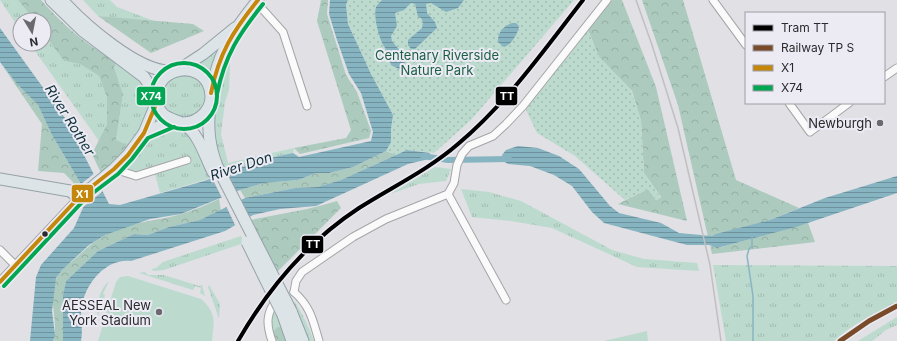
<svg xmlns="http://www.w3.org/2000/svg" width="897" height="341" font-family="Inter,sans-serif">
<defs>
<pattern id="grass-tufts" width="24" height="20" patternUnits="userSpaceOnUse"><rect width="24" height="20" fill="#bcdbce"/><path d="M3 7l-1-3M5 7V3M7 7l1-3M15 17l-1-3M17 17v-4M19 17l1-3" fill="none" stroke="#a2bcb1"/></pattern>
<pattern id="forest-crowns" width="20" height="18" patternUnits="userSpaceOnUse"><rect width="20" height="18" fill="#accbbe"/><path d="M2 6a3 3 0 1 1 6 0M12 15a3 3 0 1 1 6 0" fill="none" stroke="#94aea4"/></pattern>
<pattern id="park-dots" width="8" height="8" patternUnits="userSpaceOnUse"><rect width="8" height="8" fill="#bcdbce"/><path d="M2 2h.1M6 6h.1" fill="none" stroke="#a2bcb1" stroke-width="1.8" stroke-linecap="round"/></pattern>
<pattern id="water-rules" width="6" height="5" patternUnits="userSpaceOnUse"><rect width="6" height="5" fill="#86b4c1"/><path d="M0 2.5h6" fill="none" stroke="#6e929d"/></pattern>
</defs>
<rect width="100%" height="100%" fill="#e0e0e5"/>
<g fill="url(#grass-tufts)">
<path d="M0,0H18L34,20H20V30Z"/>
<path d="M83,0H110L117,7L157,22L98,16Z"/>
<path d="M44,34L64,61L80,64L99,76L107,98V124L99,141L30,44H44Z"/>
<path d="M227,37L211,77L201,68L193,65Z"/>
<path d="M230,47L232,49L230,60L229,90L225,102L221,134L228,163L294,148L293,153L265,159L226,173C221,160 214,149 214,135C213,112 220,68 230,47Z"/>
<path d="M117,62C125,68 135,74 142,81C163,101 141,128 130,146L116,140L123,94L114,67Z"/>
<circle cx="184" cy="96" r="21"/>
<path d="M171,127L181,129L188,134L211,178L160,193L155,174L136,173L126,168L151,133L161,128Z"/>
<path d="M435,167L451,169L446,181L419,184L390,194Z"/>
<path d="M461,189L489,192L521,201L612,250L644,259L697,263L699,271L637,267L552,228L511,221L472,217Z"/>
<path d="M241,236L244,243L164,270L153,271L152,269L156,268L163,262Z"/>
<path d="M713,265L897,266V303C875,313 852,324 834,341H726Z"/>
<path d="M145,272L148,275H164L199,286L202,285L205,296L200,293L201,288L195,286L193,290L139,273Z"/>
<path d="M109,281L103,294L105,295L102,304H100L98,318C96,306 99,289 109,281Z"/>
<path d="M209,285L220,304L219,319L208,287Z"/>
<path d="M291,302H295C303,315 309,327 314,341H308Z"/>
<path d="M276,309L284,328L272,333V316Z"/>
<path d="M897,317V325L886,330L872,341H858Z"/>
</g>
<g fill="url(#forest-crowns)">
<path d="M18,0H41C62,24 88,47 117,62L114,67L123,94L116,140L130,146L101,173L92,154L107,124V98L99,76L80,64L64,61L44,34V20H34Z"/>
<path d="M321,0H328L327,14L346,75L357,92L371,131L369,138L300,154L294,148L346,138L351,130L317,21Z"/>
<path d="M612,0H622L656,87L687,221L618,204L648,189L656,200L661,197L644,173L641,121L632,91L599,57L588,30Z"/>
<path d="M642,0H683L736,180L799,208L770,220L708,237L678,105Z"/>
<path d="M98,16L193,24L204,31L151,53Z"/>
<path d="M0,62L17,84L38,105L52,135L81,184L79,187H74L73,182L64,173L38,171L42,124Z"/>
<path d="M386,151L396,155L341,180L317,187L295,188L245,198L240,190L264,183L298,180L316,173H329L353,167Z"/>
<path d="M219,199L221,211L200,220L169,227L148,235L134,234L98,251L66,281L63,295V341H53C60,322 46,297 57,277C61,269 69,264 76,258C85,250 94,241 105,235C129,222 156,221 182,214C194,210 207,205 219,199Z"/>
<path d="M337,201L341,208L277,272L251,220C279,214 309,210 337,201Z"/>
<path d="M808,223L815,242L712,254L710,245L718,248Z"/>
<path d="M278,327L284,328L289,341H275L272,333Z"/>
</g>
<g fill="url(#park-dots)">
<path d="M348,0H574L471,120L434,153L407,150L396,155L386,151L391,142V129L393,115L371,74L348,24L346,5Z"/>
<path d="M588,30L599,57L631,90L641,121L644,173L661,198L656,200L648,189L625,200L575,156L537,133L526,110L532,97Z"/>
</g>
<g fill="#bcdbce">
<path d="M128,276L201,299C217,313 214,322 212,341H98L116,282L120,277Z"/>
<path d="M647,331L648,341H604Z"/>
</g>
<g fill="url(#water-rules)">
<path d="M330,0H348L346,5L348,24L371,74L393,115L391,129V142L386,151L353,167L329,173H316L298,180L264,183L240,190L181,214L150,219L105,235L89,245L62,270L56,278L52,311L55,335L53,341H30L36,277L41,265L74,228L86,201L81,184L52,135L38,105L17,84L0,62V28L65,118L109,204L120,205L204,181L265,159L293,153L299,157L371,141L373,132L361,93L349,74L337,40L329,14Z"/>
<path d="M382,0H464L458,8L446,12L431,3L426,4L427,13L435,22L437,28L415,49H411L408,45V40L422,28L423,22L421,18L418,17L415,4L411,3L404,10L395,13L397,26L391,36L392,41L405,57L404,69L401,70L391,65L387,50C380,44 373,17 376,7C377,5 380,2 382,0Z"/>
<path d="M512,23H516L519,26C518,34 511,45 504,47L498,42C497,33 504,26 512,23Z"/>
<path d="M518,146L538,148L559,156L579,169L610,206L619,213L661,223L679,233L712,236L716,234L770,220L825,198L897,176V193L796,227L717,248L710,245H687L604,223L592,212L572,186L554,175L530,166L508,164L503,161L502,155L506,150Z"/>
<path d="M407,150L430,153L429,159L408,164L316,206L280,209L253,215L225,231L131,261C105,258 84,285 81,310C81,321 83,330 81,341H63V295L66,281L98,251L134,234L148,235L169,227L200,220L245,198L295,188L317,187L341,180Z"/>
</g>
<g fill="#e0e0e5">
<path d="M226,171L237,193L223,200L211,176Z"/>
<path d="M95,173L102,192L82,208L84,201L81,184Z"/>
<path d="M240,199L250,219L236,227L226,206Z"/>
</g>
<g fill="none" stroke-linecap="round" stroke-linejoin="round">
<path stroke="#86b4c1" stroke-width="1.5" d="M752,237V246L749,249L747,256L753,296V341"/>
<path stroke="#86b4c1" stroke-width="6" d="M423,156L448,160L509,159"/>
<defs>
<g id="minor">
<path d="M713,0L746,45"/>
<path d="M256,2L283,32L307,106"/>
<path d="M884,77L897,68"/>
<path d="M789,103L810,132L849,103"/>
<path d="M114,169L136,176L187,160"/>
<path d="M448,194L506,300"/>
<path d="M0,250L15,265"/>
<path d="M294,292L296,281L302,272L353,237L386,219L448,194L454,183L457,165L462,154L469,146L493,136L506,124L523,106L607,0"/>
<path d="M294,292C311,307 313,321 319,341"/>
<path d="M272,341C266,324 266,313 277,299"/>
</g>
<path id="tertiary" d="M0,282L79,198"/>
<g id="primary">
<path d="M51,0L83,31L144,77L157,96"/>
<path d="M62,0C84,24 140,74 173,71"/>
<path d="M180,69L203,54L235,28"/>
<path d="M211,93C213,84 215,74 218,65C225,42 243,19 258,0"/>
<path d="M210,107C207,128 209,146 217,166"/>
<path d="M182,123C200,123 215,108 210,89C202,59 155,66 157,98C158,122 176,117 188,127C200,138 206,158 213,172"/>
<path d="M144,133L172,121"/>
<path d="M0,179L70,191L79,198L114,169L128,155L144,133L157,102"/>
<path d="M291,311L303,341"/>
<path d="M283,315L292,341"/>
</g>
</defs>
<use href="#minor" stroke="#a5a5a8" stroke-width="9"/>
<use href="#tertiary" stroke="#a5a5a8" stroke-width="10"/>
<use href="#primary" stroke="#95a2a8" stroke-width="13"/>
<use href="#minor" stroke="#fafafb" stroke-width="7"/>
<use href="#tertiary" stroke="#fafafb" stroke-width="8"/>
<use href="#primary" stroke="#dde4e8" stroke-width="11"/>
<path stroke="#c0c0c0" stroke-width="1.5" d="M636,0L652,45L678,128L710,265L721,341"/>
<defs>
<g id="primary-bridge">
<path d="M218,168L291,311"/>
<path d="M247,242L283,315"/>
</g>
</defs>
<use href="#primary-bridge" stroke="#95a2a8" stroke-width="13" stroke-linecap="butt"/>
<use href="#primary-bridge" stroke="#dde4e8" stroke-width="11"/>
<defs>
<g id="bus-1">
<path d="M211,93C219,53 233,31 258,0"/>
<path d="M0,282L81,195L114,169L128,155L144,133L157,102"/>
</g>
<g id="bus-2">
<circle cx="184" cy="96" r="33"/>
<path d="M217,94C225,55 239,34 263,4"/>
<path d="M4,286L85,199L118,174L132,159L148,138L174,127"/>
</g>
</defs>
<use href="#bus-1" stroke="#ecebf4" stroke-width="7"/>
<use href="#bus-2" stroke="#ecebf4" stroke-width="7"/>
<use href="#bus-1" stroke="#c4870b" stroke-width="4"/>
<use href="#bus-2" stroke="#00a651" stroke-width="4"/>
<defs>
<path id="rail-1" d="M840,341L869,321L897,306"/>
</defs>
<use href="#rail-1" stroke="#ecebf4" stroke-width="8"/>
<use href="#rail-1" stroke="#7a4b2a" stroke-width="5"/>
<defs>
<path id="tram-1" d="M238,341C269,287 307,242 359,208C392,187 428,170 458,144C507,103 544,50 583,0"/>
</defs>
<use href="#tram-1" stroke="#ecebf4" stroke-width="7"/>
<use href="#tram-1" stroke="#000" stroke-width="4"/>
</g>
<g fill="#6a696d" stroke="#ecebf4" stroke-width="1.5">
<circle cx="880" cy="123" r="4"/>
<circle cx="159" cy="312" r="4"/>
</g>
<circle fill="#2a292d" stroke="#ecebf4" stroke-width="1.5" cx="45" cy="234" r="3.5"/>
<g text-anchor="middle" stroke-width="4" stroke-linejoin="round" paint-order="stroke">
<g font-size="13" fill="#1b5f44" stroke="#ecebf4">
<text x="437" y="60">Centenary Riverside<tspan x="437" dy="15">Nature Park</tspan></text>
</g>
<g font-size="13" fill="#2a292d" stroke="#ecebf4" text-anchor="end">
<text x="872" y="128">Newburgh</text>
<text x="151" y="310">AESSEAL New<tspan x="151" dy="15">York Stadium</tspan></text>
</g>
<g font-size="14" font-style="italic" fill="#0f3038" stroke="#ecebf4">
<text transform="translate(70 120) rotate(58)" y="5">River Rother</text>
<text transform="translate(241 166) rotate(-18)" y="5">River Don</text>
</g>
</g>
<g stroke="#ecebf4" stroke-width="1.5">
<rect x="495" y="86" width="23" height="20" rx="4" fill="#000"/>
<rect x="136" y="86" width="30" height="20" rx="4" fill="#00a651"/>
<rect x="71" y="184" width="23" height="19" rx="4" fill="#c4870b"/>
<rect x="301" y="235" width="23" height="19" rx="4" fill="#000"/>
</g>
<g font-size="11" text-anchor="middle" font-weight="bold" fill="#fff">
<text x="507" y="100">TT</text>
<text x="151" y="100">X74</text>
<text x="82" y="198">X1</text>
<text x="313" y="248">TT</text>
</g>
<rect x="745" y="12" width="140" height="92" fill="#ecebf4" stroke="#9e9da4"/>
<rect x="753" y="25" width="20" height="6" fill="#000000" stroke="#9e9da4"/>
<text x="781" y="32" font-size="12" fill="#2a292d">Tram TT</text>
<rect x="753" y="45" width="20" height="6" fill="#7a4b2a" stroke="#9e9da4"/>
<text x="781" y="52" font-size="12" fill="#2a292d">Railway TP S</text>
<rect x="753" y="65" width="20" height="6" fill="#c4870b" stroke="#9e9da4"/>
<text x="781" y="72" font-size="12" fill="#2a292d">X1</text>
<rect x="753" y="85" width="20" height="6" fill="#00a651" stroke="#9e9da4"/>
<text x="781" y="92" font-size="12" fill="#2a292d">X74</text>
<g transform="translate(32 32) rotate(170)"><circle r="19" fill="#ecebf4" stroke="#9e9da4"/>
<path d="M0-3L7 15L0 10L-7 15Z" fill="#6a696d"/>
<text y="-6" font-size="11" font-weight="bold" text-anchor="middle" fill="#2a292d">N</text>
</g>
</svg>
